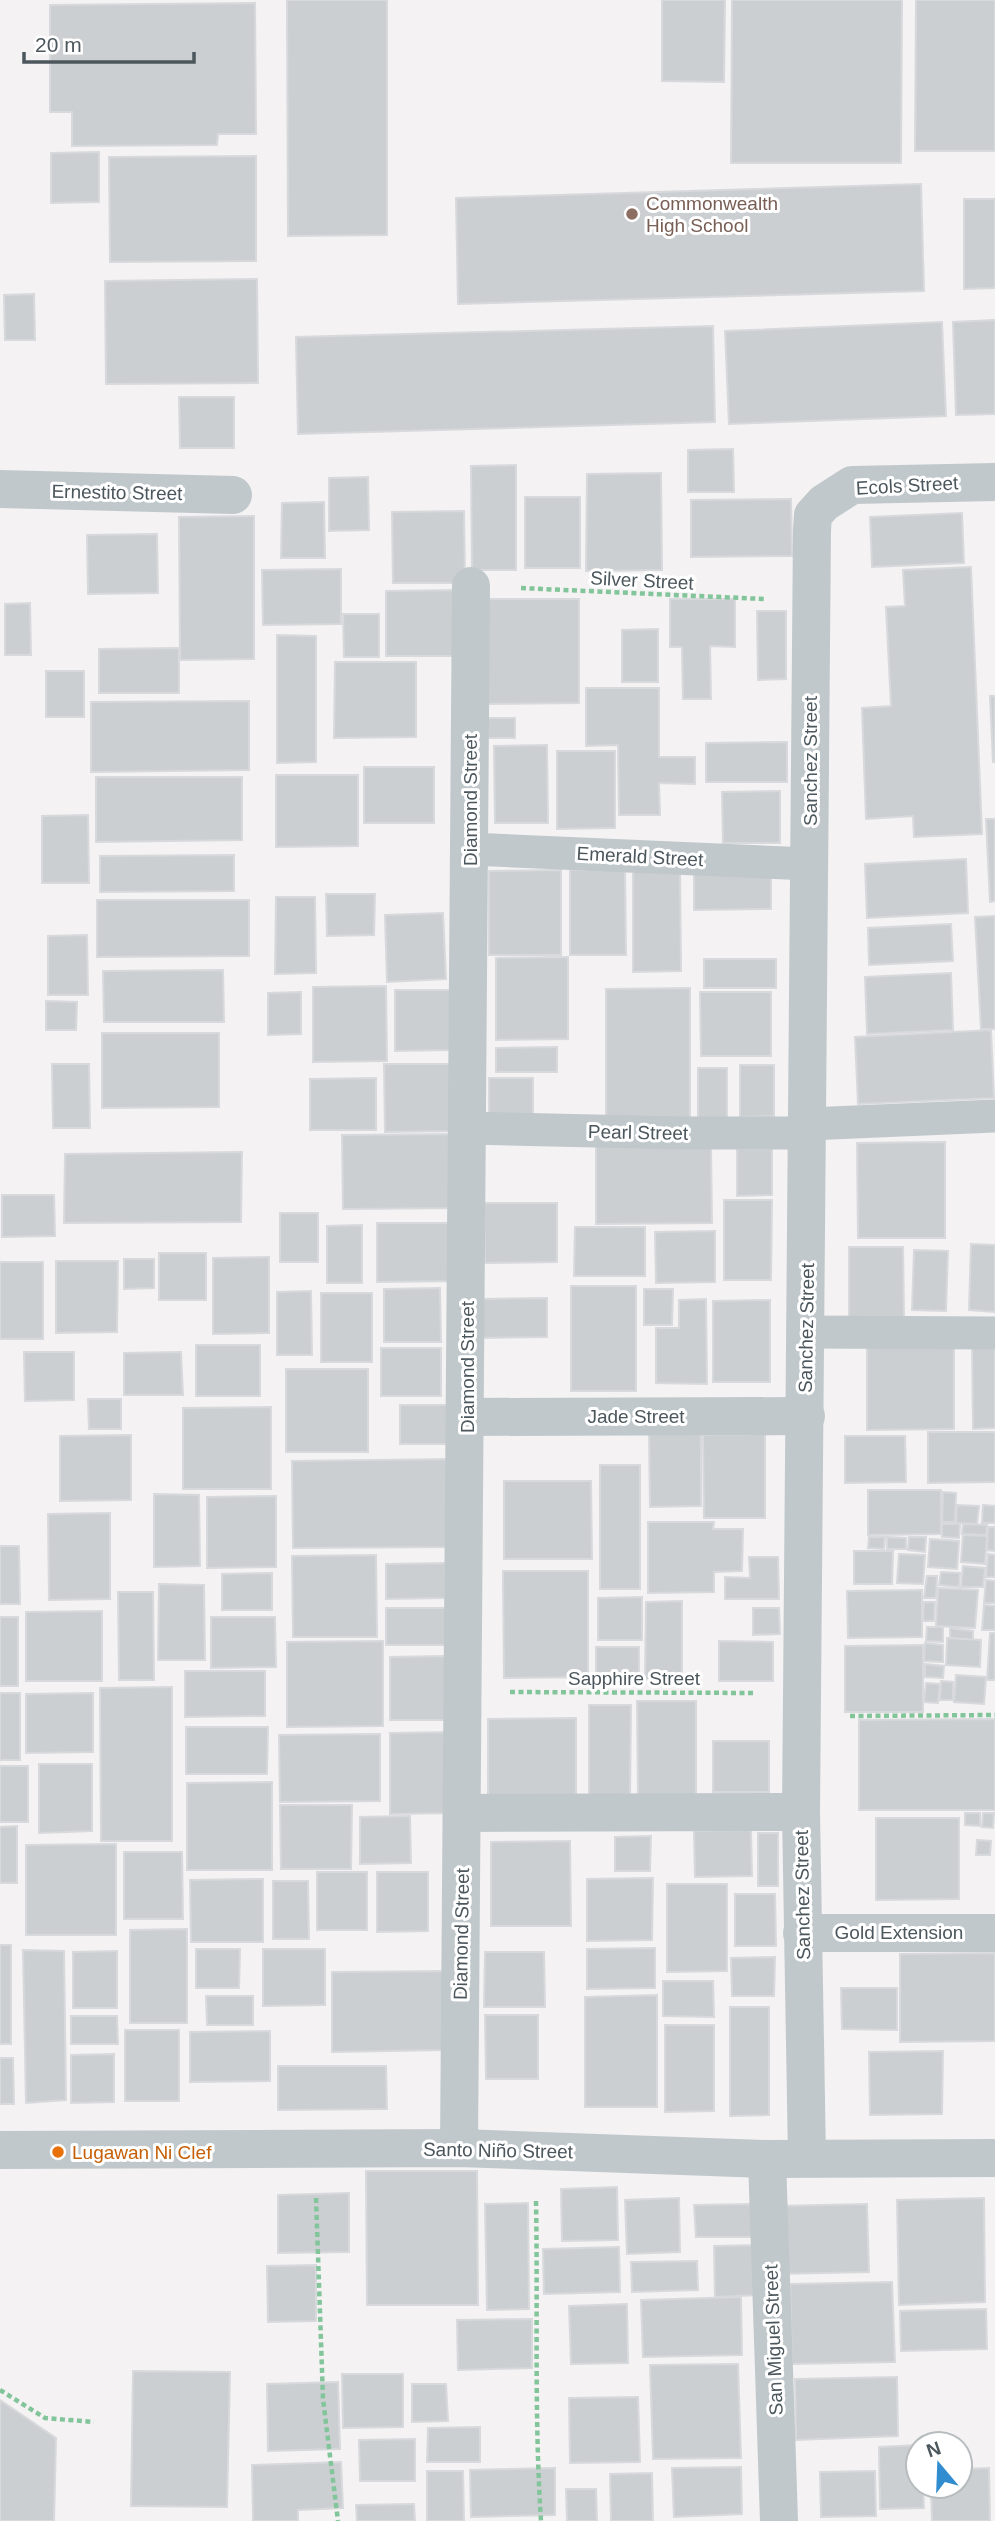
<svg xmlns="http://www.w3.org/2000/svg" width="995" height="2521" font-family="Helvetica,sans-serif">
<rect width="100%" height="100%" fill="#f4f2f2"/>
<g fill="#cccfd2" stroke="#d7d9dc" stroke-width="2">
<path d="M287,0H387V235L288,236Z"/>
<path d="M662,0H725L724,82L662,81Z"/>
<path d="M732,0H902L901,163H731Z"/>
<path d="M916,0H995V151H915Z"/>
<path d="M255,3L256,134H218L217,145L72,146V112H50V5Z"/>
<path d="M99,152V202L51,203V153Z"/>
<path d="M256,156V261L110,262L109,157Z"/>
<path d="M921,184L924,291L458,304L456,198Z"/>
<path d="M964,199H995V288L964,289Z"/>
<path d="M257,279L258,383L106,384L105,281Z"/>
<path d="M34,294L35,340H5L4,295Z"/>
<path d="M995,320V414L956,415L953,322Z"/>
<path d="M942,322L946,416L729,424L725,331Z"/>
<path d="M713,326L715,422L298,434L296,337Z"/>
<path d="M179,397H234V448H180Z"/>
<path d="M733,449L734,492H688V450Z"/>
<path d="M516,465V570H472L471,466Z"/>
<path d="M661,473L662,570L586,571L587,474Z"/>
<path d="M368,477L369,530L329,531V478Z"/>
<rect x="525" y="497" width="55" height="71"/>
<path d="M791,499L792,556L691,557V500Z"/>
<path d="M324,502L325,558H281L282,503Z"/>
<path d="M464,511L465,583H393L392,512Z"/>
<path d="M962,513L964,563L872,567L870,517Z"/>
<path d="M254,516V659L180,660L179,517Z"/>
<path d="M157,534L158,593L88,594L87,535Z"/>
<path d="M971,567L982,834L914,837L913,816L866,819L862,708L891,706L886,607L905,606L903,570Z"/>
<path d="M341,569V624L263,625L262,570Z"/>
<path d="M459,590V656H386V591Z"/>
<path d="M485,599H579V703L485,704Z"/>
<path d="M670,599H735V647L710,646L711,699H683L682,647H670Z"/>
<path d="M30,603L31,655H5V604Z"/>
<path d="M757,611H786V679L758,680Z"/>
<path d="M343,614H379V657H344Z"/>
<path d="M658,629V682H622V630Z"/>
<path d="M277,635L316,636V762L277,763Z"/>
<path d="M179,648V693H99V649Z"/>
<path d="M335,662H416V737L334,738Z"/>
<rect x="46" y="671" width="38" height="46"/>
<path d="M586,688H659V757H695V784L659,783L660,815H619L618,745L586,746Z"/>
<path d="M990,696H995V762H993Z"/>
<path d="M249,701V770L91,772V702Z"/>
<rect x="482" y="718" width="33" height="20"/>
<path d="M787,742V782H706V743Z"/>
<path d="M547,745L548,823H495L494,746Z"/>
<path d="M557,751H615V828L557,829Z"/>
<rect x="364" y="767" width="70" height="56"/>
<path d="M276,775H358V846L276,847Z"/>
<path d="M96,777H242V840L96,842Z"/>
<path d="M780,791V843H723L722,792Z"/>
<path d="M88,815L89,883H42V816Z"/>
<path d="M986,819H995V901L990,902Z"/>
<path d="M234,855V891L100,892V856Z"/>
<path d="M966,859L968,913L867,918L865,864Z"/>
<path d="M633,869H680L681,971L633,972Z"/>
<path d="M561,870V955H489V871Z"/>
<path d="M570,870H625L626,955H570Z"/>
<path d="M771,873V909L694,910V874Z"/>
<path d="M326,894H375L374,935L327,936Z"/>
<path d="M276,897H315L316,973L275,974Z"/>
<path d="M97,900H249V956L97,957Z"/>
<path d="M443,913L446,979L387,982L385,915Z"/>
<path d="M995,916V1029H981L975,917Z"/>
<path d="M951,924L953,961L869,965L868,928Z"/>
<path d="M87,935L88,995H48V936Z"/>
<path d="M568,957V1039L496,1040V958Z"/>
<rect x="704" y="959" width="72" height="29"/>
<path d="M223,970L224,1022H104L103,971Z"/>
<path d="M951,973L953,1030L867,1034L865,977Z"/>
<path d="M386,986L387,1061L313,1062V987Z"/>
<path d="M690,988V1118L606,1119V989Z"/>
<path d="M395,990H451L452,1050L395,1051Z"/>
<path d="M301,992V1034L268,1035V993Z"/>
<path d="M700,992H771V1056H701Z"/>
<path d="M46,1001L77,1002L76,1030H46Z"/>
<path d="M991,1030L994,1098L858,1104L855,1037Z"/>
<path d="M102,1033H219V1107L102,1108Z"/>
<path d="M557,1047V1072H496V1048Z"/>
<path d="M52,1064H89L90,1128H53Z"/>
<path d="M384,1064H452L453,1131L385,1132Z"/>
<path d="M740,1065H774V1116L740,1117Z"/>
<rect x="698" y="1068" width="29" height="51"/>
<path d="M376,1078V1130H310V1079Z"/>
<rect x="489" y="1078" width="44" height="40"/>
<path d="M464,1134V1208L343,1209L342,1135Z"/>
<path d="M945,1142V1238H858L857,1143Z"/>
<path d="M711,1145L712,1223L596,1224V1146Z"/>
<path d="M737,1149H772V1195L737,1196Z"/>
<path d="M242,1152L241,1222L64,1223L65,1154Z"/>
<path d="M2,1195H54L55,1236L2,1237Z"/>
<path d="M724,1200H772L771,1280H724Z"/>
<path d="M484,1203H557V1262L485,1263Z"/>
<rect x="280" y="1213" width="38" height="49"/>
<path d="M377,1223H461V1281L377,1282Z"/>
<path d="M362,1225V1283H327V1226Z"/>
<path d="M575,1227H645V1276H574Z"/>
<path d="M715,1231V1282L656,1283L655,1232Z"/>
<path d="M971,1244L995,1245V1312L969,1310Z"/>
<path d="M849,1247H903L904,1318H849Z"/>
<path d="M914,1250L948,1251L946,1311L912,1310Z"/>
<rect x="159" y="1253" width="47" height="47"/>
<path d="M269,1257V1333L213,1334V1258Z"/>
<path d="M124,1259H154V1288L124,1289Z"/>
<path d="M56,1261H118L117,1332L56,1333Z"/>
<rect x="0" y="1262" width="43" height="77"/>
<rect x="571" y="1286" width="65" height="105"/>
<path d="M440,1288L441,1342H384V1289Z"/>
<path d="M644,1289H673L672,1325H644Z"/>
<path d="M311,1291L312,1355H277V1292Z"/>
<rect x="321" y="1293" width="51" height="69"/>
<path d="M547,1298V1337L482,1338V1299Z"/>
<path d="M706,1299L707,1384L656,1383V1328H679V1300Z"/>
<path d="M770,1300V1382H713V1301Z"/>
<path d="M867,1341H954V1429L867,1430Z"/>
<path d="M972,1343H995V1428L973,1429Z"/>
<rect x="196" y="1345" width="64" height="51"/>
<rect x="381" y="1348" width="60" height="48"/>
<path d="M24,1352H74V1400L25,1401Z"/>
<path d="M181,1352L183,1395H124V1353Z"/>
<rect x="286" y="1369" width="82" height="83"/>
<path d="M88,1399H121V1429H89Z"/>
<rect x="400" y="1405" width="49" height="39"/>
<path d="M271,1407V1489H183V1408Z"/>
<path d="M928,1432H995V1482L928,1483Z"/>
<path d="M649,1434H701V1506L650,1507Z"/>
<path d="M765,1434V1518H704L703,1435Z"/>
<path d="M131,1435V1500L60,1501V1436Z"/>
<path d="M845,1436H905L906,1482L845,1483Z"/>
<path d="M455,1459V1547L293,1548L292,1461Z"/>
<rect x="600" y="1465" width="40" height="124"/>
<path d="M504,1481H591L592,1559H504Z"/>
<path d="M868,1490H941V1534L868,1535Z"/>
<path d="M943,1492L956,1493L955,1522H942Z"/>
<path d="M154,1494L199,1495L200,1566L154,1567Z"/>
<path d="M276,1496V1567L207,1568V1497Z"/>
<path d="M957,1505L979,1506L977,1524L956,1523Z"/>
<path d="M983,1505L995,1506V1523H982Z"/>
<path d="M110,1513V1599L49,1600L48,1514Z"/>
<path d="M648,1522H714L713,1529H743L742,1571L714,1572V1592L648,1593Z"/>
<path d="M942,1524H960L959,1538L942,1537Z"/>
<path d="M963,1524L987,1525L986,1535L962,1534Z"/>
<path d="M988,1527H995V1551L987,1550Z"/>
<path d="M963,1535L987,1536L985,1564L961,1562Z"/>
<path d="M869,1537H885L884,1549L868,1548Z"/>
<path d="M887,1537L906,1538V1549H887Z"/>
<path d="M909,1537H926L925,1552L908,1550Z"/>
<path d="M930,1539L959,1541L957,1569L928,1567Z"/>
<path d="M0,1546H19L20,1604H0Z"/>
<path d="M854,1551H893L892,1584H854Z"/>
<path d="M899,1554L925,1555L923,1584L897,1583Z"/>
<path d="M988,1554L995,1555V1577H986Z"/>
<path d="M376,1555L377,1637H293L292,1556Z"/>
<path d="M749,1557H778L779,1599H725V1577L750,1578Z"/>
<path d="M445,1563V1598L386,1599V1564Z"/>
<path d="M963,1566L985,1568L983,1587H961Z"/>
<path d="M503,1571H588V1677L504,1678Z"/>
<path d="M941,1572L960,1573L959,1587L939,1585Z"/>
<path d="M272,1573V1610H222V1574Z"/>
<path d="M927,1576H937L936,1598H924Z"/>
<path d="M986,1580L995,1581V1603H984Z"/>
<path d="M159,1584L204,1585L205,1660H158Z"/>
<path d="M938,1588L978,1590L975,1628L936,1626Z"/>
<path d="M922,1590V1637L848,1638L847,1591Z"/>
<path d="M118,1592H153L154,1680H119Z"/>
<path d="M642,1597V1640H598V1598Z"/>
<path d="M682,1601V1680H645L646,1602Z"/>
<path d="M924,1602H935L934,1621H923Z"/>
<path d="M984,1605L995,1606V1630H982Z"/>
<rect x="386" y="1608" width="63" height="37"/>
<path d="M753,1608H779L780,1634L753,1635Z"/>
<path d="M102,1611V1681H26V1612Z"/>
<rect x="0" y="1617" width="18" height="69"/>
<path d="M211,1617H275L276,1667L211,1668Z"/>
<path d="M927,1627H943V1642L926,1641Z"/>
<path d="M950,1628L973,1631V1640L950,1638Z"/>
<path d="M990,1633H995V1680H987Z"/>
<path d="M947,1638L981,1640L980,1667L946,1665Z"/>
<path d="M383,1641V1726L287,1727V1642Z"/>
<path d="M719,1641L773,1642V1681H719Z"/>
<path d="M925,1643L943,1645V1662L924,1661Z"/>
<path d="M923,1645V1712H845V1646Z"/>
<path d="M596,1647H639V1681L596,1682Z"/>
<path d="M447,1656L448,1720H390V1657Z"/>
<path d="M925,1664L944,1666L943,1678L925,1677Z"/>
<path d="M185,1671H265V1716L185,1717Z"/>
<path d="M956,1675L986,1677L984,1704L954,1702Z"/>
<path d="M941,1681L953,1682V1700H940Z"/>
<path d="M926,1683L940,1684L938,1703L924,1702Z"/>
<path d="M172,1687V1841H101L100,1688Z"/>
<rect x="0" y="1693" width="20" height="67"/>
<path d="M93,1693V1752L26,1753V1694Z"/>
<path d="M637,1701H696V1798H638Z"/>
<path d="M589,1705H631L630,1797H589Z"/>
<path d="M576,1718V1800L488,1801V1719Z"/>
<path d="M995,1719V1810H859V1720Z"/>
<path d="M186,1727H268L267,1774H186Z"/>
<path d="M451,1732V1813L390,1814V1733Z"/>
<path d="M380,1734V1801L280,1802L279,1735Z"/>
<rect x="713" y="1741" width="56" height="51"/>
<path d="M39,1764H92V1831L39,1833Z"/>
<rect x="0" y="1766" width="28" height="56"/>
<path d="M272,1782V1870H187V1783Z"/>
<path d="M280,1805H352L351,1869H281Z"/>
<path d="M965,1813H980V1826L965,1825Z"/>
<path d="M983,1813H994L993,1828L982,1827Z"/>
<path d="M410,1816L411,1863L360,1864V1817Z"/>
<path d="M876,1818H959V1899L876,1900Z"/>
<path d="M17,1826V1883H0V1827Z"/>
<path d="M751,1830L752,1876L695,1877L694,1831Z"/>
<rect x="758" y="1833" width="20" height="53"/>
<path d="M651,1836L650,1871H615V1837Z"/>
<path d="M977,1840L991,1841L990,1855H976Z"/>
<path d="M570,1841L571,1926H491V1842Z"/>
<path d="M116,1844V1935H26V1845Z"/>
<path d="M124,1852H182L183,1919H124Z"/>
<rect x="317" y="1872" width="50" height="58"/>
<path d="M377,1872H428V1931L377,1932Z"/>
<path d="M653,1878L652,1940L587,1941V1879Z"/>
<path d="M263,1879V1942H191L190,1880Z"/>
<path d="M273,1881H308L309,1939H273Z"/>
<path d="M667,1884H727V1971L667,1972Z"/>
<path d="M735,1894H775L776,1946H735Z"/>
<path d="M187,1929V2023H130V1930Z"/>
<rect x="0" y="1945" width="11" height="99"/>
<path d="M655,1948V1988L587,1989V1949Z"/>
<path d="M196,1949H240L239,1988H196Z"/>
<path d="M263,1949H325V2005L263,2006Z"/>
<path d="M23,1950L64,1951L66,2100L26,2103Z"/>
<path d="M117,1951V2008H73V1952Z"/>
<path d="M485,1952H544L545,2007H484Z"/>
<path d="M995,1953V2041L900,2042V1954Z"/>
<path d="M775,1957L774,1996H732L731,1958Z"/>
<path d="M446,1971V2050L332,2052V1972Z"/>
<path d="M663,1981H713L714,2017L663,2016Z"/>
<path d="M841,1988H897V2030L842,2029Z"/>
<path d="M657,1995V2107H585V1997Z"/>
<path d="M206,1996H253V2025H207Z"/>
<path d="M730,2007H769V2115L730,2116Z"/>
<path d="M485,2015H538V2079H486Z"/>
<path d="M71,2016H117L118,2044H71Z"/>
<path d="M665,2025H714V2111L665,2112Z"/>
<rect x="125" y="2030" width="54" height="71"/>
<path d="M270,2031V2081L190,2082V2032Z"/>
<path d="M943,2051L942,2114L870,2115L869,2052Z"/>
<path d="M114,2054V2102L71,2103V2055Z"/>
<path d="M0,2058H13L14,2104H0Z"/>
<path d="M278,2066H386L387,2109L278,2110Z"/>
<path d="M366,2171H477L478,2305H367Z"/>
<path d="M617,2187L618,2240L562,2241L561,2189Z"/>
<path d="M349,2193V2252L278,2253V2195Z"/>
<path d="M679,2198L680,2252L627,2254L625,2200Z"/>
<path d="M984,2198L985,2302L899,2305L897,2200Z"/>
<path d="M528,2203L529,2309L487,2310L485,2204Z"/>
<path d="M752,2204L753,2237H696L694,2205Z"/>
<path d="M867,2204L869,2272L777,2274L775,2206Z"/>
<path d="M757,2245L758,2295L715,2297L714,2246Z"/>
<path d="M619,2247L620,2292L544,2294L543,2249Z"/>
<path d="M697,2261L698,2290L632,2292L631,2262Z"/>
<path d="M316,2265V2321L268,2322L267,2266Z"/>
<path d="M892,2282L895,2362L792,2364L790,2284Z"/>
<path d="M741,2297L742,2355L643,2357L641,2300Z"/>
<path d="M627,2304L628,2363L571,2364L569,2306Z"/>
<path d="M986,2309L987,2349L901,2351L900,2311Z"/>
<path d="M532,2319V2368L458,2370L457,2320Z"/>
<path d="M738,2364L741,2458L653,2459L650,2365Z"/>
<path d="M133,2371L230,2372L227,2507L131,2506Z"/>
<path d="M342,2374H403V2427L343,2428Z"/>
<path d="M897,2377L898,2436L796,2440L795,2379Z"/>
<path d="M338,2382L340,2449L268,2451L267,2384Z"/>
<path d="M412,2384H446L448,2421L412,2422Z"/>
<path d="M638,2397L640,2462L570,2463L569,2398Z"/>
<path d="M0,2400L56,2438L54,2521H0Z"/>
<path d="M480,2427V2462H427L428,2428Z"/>
<path d="M415,2439V2481H360L359,2440Z"/>
<path d="M918,2445V2486H923L924,2508L880,2509L879,2447Z"/>
<path d="M341,2462L343,2508L298,2510V2521H253L252,2465Z"/>
<path d="M741,2467L742,2514L674,2517L672,2468Z"/>
<path d="M555,2468V2515L471,2517L470,2470Z"/>
<path d="M989,2468L990,2521H932L931,2486H960V2469Z"/>
<path d="M427,2471H463L464,2521H427Z"/>
<path d="M875,2471L876,2516L821,2517L820,2472Z"/>
<path d="M652,2473L653,2521H611L610,2474Z"/>
<path d="M566,2489H596L597,2521H567Z"/>
<path d="M414,2504L415,2521H357L356,2505Z"/>
</g>
<g fill="none" stroke-linecap="round" stroke-linejoin="round">
<g stroke="#83c59b" stroke-width="4.5" stroke-dasharray="5 3.5" stroke-linecap="butt">
<path d="M521,588L764,599"/>
<path d="M510,1692L754,1693"/>
<path d="M850,1716L995,1715"/>
<path d="M316,2198L323,2399L338,2521"/>
<path d="M536,2201C538,2308 534,2414 541,2521"/>
<path d="M0,2390L45,2418L94,2422"/>
</g>
<g stroke="#c0c8cc" stroke-width="33">
<path d="M470,849L809,864"/>
<path d="M808,1124L995,1116"/>
<path d="M468,1128L681,1133H808"/>
<path d="M807,1332L995,1333"/>
</g>
<g stroke="#c0c8cc" stroke-width="38">
<path d="M0,489L233,495"/>
<path d="M466,1417L806,1416"/>
<path d="M462,1813L801,1812"/>
<path d="M802,1933H995"/>
<path d="M459,2148L471,586"/>
<path d="M0,2150L459,2148L767,2159L995,2158"/>
<path d="M807,2158L801,1812L812,530L813,515L824,503L852,485L995,482"/>
<path d="M767,2159L779,2521"/>
</g>
</g>
<circle fill="#8d6e63" stroke="#fff" stroke-width="2.5" cx="632" cy="214" r="7"/>
<circle fill="#e8710a" stroke="#fff" stroke-width="2.5" cx="58" cy="2152" r="7"/>
<g text-anchor="middle" stroke-width="6" stroke-linejoin="round" paint-order="stroke">
<g font-size="19" fill="#785e54" stroke="#fff" text-anchor="start">
<text x="646" y="210">Commonwealth<tspan x="646" dy="22">High School</tspan></text>
</g>
<g font-size="19" fill="#4c575d" stroke="#fff">
<text transform="translate(907 485) rotate(-3)" y="7">Ecols Street</text>
<text transform="translate(117 492) rotate(1)" y="7">Ernestito Street</text>
<text transform="translate(642 580) rotate(3)" y="7">Silver Street</text>
<text transform="translate(810 761) rotate(-90)" y="7">Sanchez Street</text>
<text transform="translate(470 800) rotate(-90)" y="7">Diamond Street</text>
<text transform="translate(640 856) rotate(3)" y="7">Emerald Street</text>
<text transform="translate(638 1132) rotate(1)" y="7">Pearl Street</text>
<text transform="translate(806 1328) rotate(-89)" y="7">Sanchez Street</text>
<text transform="translate(467 1367) rotate(-90)" y="7">Diamond Street</text>
<text x="636" y="1423">Jade Street</text>
<text x="634" y="1685">Sapphire Street</text>
<text transform="translate(802 1895) rotate(-91)" y="7">Sanchez Street</text>
<text x="899" y="1939">Gold Extension</text>
<text transform="translate(461 1934) rotate(-89)" y="7">Diamond Street</text>
<text transform="translate(498 2150) rotate(1)" y="7">Santo Niño Street</text>
<text transform="translate(773 2340) rotate(-92)" y="7">San Miguel Street</text>
</g>
<g font-size="19" fill="#c56008" stroke="#fff" text-anchor="start">
<text x="72" y="2159">Lugawan Ni Clef</text>
</g>
</g>
<g transform="translate(939 2465) rotate(341)"><circle r="33" fill="#ffffff" stroke="#b7bcbe" stroke-width="2"/>
<path d="M0-5L12 26L0 18L-12 26Z" fill="#318dcf"/>
<text y="-10" font-size="19" font-weight="bold" text-anchor="middle" fill="#4c575d">N</text>
</g>
<path d="M24 52v10h170v-10" fill="none" stroke="#4c575d" stroke-width="3.5"/>
<text x="35" y="52" font-size="21" fill="#4c575d" stroke="#ffffff" stroke-width="5" paint-order="stroke">20 m</text>
</svg>
